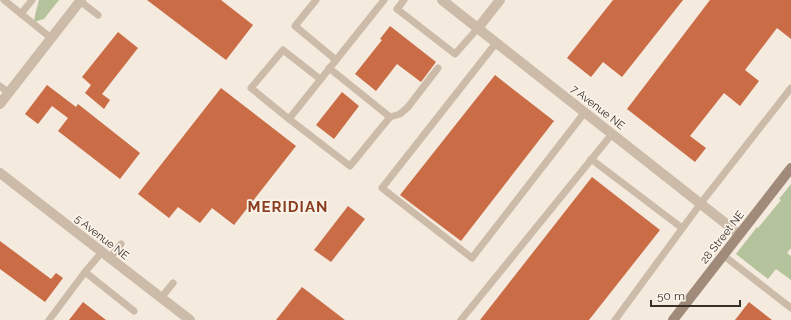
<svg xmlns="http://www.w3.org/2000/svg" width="791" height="320" font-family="Raleway,sans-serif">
<rect width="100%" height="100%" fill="#f4eade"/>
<g fill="#b5c39d">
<path d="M39,0H59L44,19L34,22L35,15Z"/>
<path d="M791,184V248L787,253L791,256V280L776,269L768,279L736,254L757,227L758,228L781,200L779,199Z"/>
</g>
<g fill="#ca6c46">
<path d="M147,0H221L253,25L226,60Z"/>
<path d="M613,0H683L622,77L603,62L591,77L567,58Z"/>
<path d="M710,0H791V39L777,28L745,70L759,81L740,106L724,93L690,136L706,148L695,162L627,109Z"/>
<path d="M390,26L436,62L421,82L397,64L376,91L355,74L382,40L380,39Z"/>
<path d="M118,32L138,48L102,94L110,100L104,109L85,93L91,85L82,77Z"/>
<path d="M495,75L554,121L461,241L400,195Z"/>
<path d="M47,85L76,107L78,104L140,153L120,179L58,131L68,118L52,106L38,124L25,114Z"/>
<path d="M221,88L296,146L234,225L212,208L200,223L178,207L169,218L138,194Z"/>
<path d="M342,92L359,106L334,139L316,125Z"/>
<path d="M592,177L660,230L589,320H480Z"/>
<path d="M348,206L365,219L331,262L314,250Z"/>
<path d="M0,241L51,279L56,273L63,278L45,302L0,269Z"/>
<path d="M302,287L345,320H276Z"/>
<path d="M83,302L106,320H69Z"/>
<path d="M749,302L772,320H735Z"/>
</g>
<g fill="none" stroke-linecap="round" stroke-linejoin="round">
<g stroke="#ccbba9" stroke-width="7">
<path d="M4,0L51,38"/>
<path d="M316,0L295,26L336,60"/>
<path d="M404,0L397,9L455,54L478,28"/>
<path d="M80,1L98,15"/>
<path d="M21,14L32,0"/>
<path d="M496,43L382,188L472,258L585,112"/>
<path d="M320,79L283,50L251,88L289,119L384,0"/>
<path d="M0,86L9,93"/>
<path d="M390,117L400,114L408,107L438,68"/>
<path d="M289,119L350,166L390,117L329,68"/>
<path d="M591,159L682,228"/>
<path d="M102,252L85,272L134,311"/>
<path d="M723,255L791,308"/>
<path d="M110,258L121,244"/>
<path d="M161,298L173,283"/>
<path d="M49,320L85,272"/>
<path d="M461,320L612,134"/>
<path d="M615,320L701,203L791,88"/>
</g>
<g stroke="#ccbba9" stroke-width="10">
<path d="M442,0L739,234"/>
<path d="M478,28L500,0"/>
<path d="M0,104L81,0"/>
<path d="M0,173L190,320"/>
</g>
<path stroke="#a08a7a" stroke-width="10" d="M673,320L791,168"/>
</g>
<g text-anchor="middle" stroke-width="3.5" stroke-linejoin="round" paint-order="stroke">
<g font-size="11" fill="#392f29" stroke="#fbf4eb">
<text transform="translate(598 107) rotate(38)" y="4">7 Avenue NE</text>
<text transform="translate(102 237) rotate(38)" y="4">5 Avenue NE</text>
<text transform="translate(722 237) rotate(-52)" y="4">28 Street NE</text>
</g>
<g font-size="15" font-weight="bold" letter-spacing="1" fill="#8b3e1f" stroke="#fbf4eb">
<text x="288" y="212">MERIDIAN</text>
</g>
</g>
<path d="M651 300v6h89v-6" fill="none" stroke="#392f29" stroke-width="2"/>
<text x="657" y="300" font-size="12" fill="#392f29" stroke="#fbf4eb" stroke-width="3" paint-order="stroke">50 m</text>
</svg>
